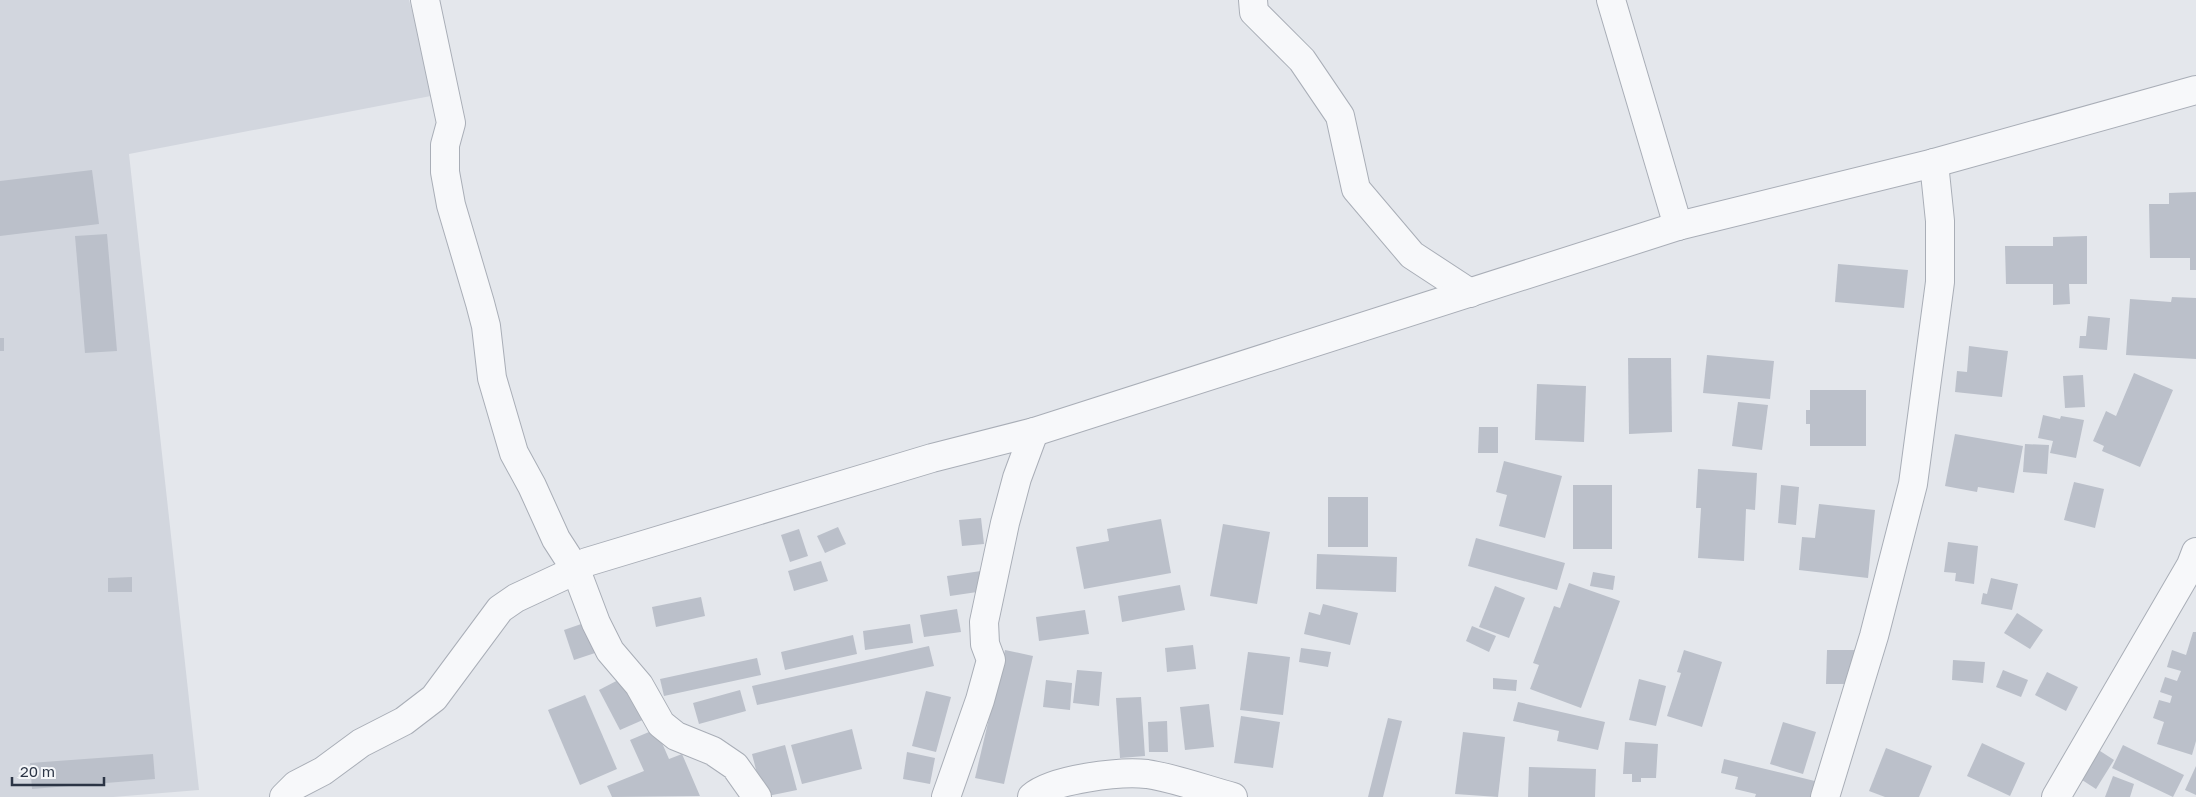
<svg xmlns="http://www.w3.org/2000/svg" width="2196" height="797" font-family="'Golos Text',sans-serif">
<rect width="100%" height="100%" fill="#e4e7ec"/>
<path fill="#d2d6de" d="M0,0H409L436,95L129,154L199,790L113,797H0Z"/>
<g fill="#bbc0ca">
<path d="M92,170L99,224L0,236V181Z"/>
<path d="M2196,192V270H2190V258H2150L2149,204H2169V193Z"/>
<path d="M107,234L117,351L85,353L75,236Z"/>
<path d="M2087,236V284H2069L2070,304L2053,305V284H2006L2005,246H2053V237Z"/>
<path d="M1838,264L1908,270L1904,308L1835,302Z"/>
<path d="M2172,297L2196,298V359L2126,355L2130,299L2171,302Z"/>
<path d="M2088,316L2110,318L2107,350L2079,348L2080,336H2086Z"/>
<rect x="0" y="338" width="4" height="13"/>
<path d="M1969,346L2008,351L2002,397L1955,392L1957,371L1967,372Z"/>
<path d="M1707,355L1774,361L1770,399L1703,393Z"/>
<path d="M1628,358H1671L1672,432L1629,434Z"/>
<path d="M2134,373L2173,390L2140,467L2102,451L2104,446L2093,441L2106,411L2116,416Z"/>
<path d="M2083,375L2085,407L2065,408L2063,376Z"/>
<path d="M1537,384L1586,386L1584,442L1535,440Z"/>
<path d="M1810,390H1866V446H1810V424H1806V410H1810Z"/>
<path d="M1738,402L1768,405L1762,450L1732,446Z"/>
<path d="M2043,415L2060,419L2061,416L2084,420L2076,458L2050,453L2053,441L2038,438Z"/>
<path d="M1479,427H1498V453H1478Z"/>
<path d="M1955,434L2023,446L2014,493L1978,487L1977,492L1945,486Z"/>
<path d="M2025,444L2049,445L2047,474L2023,472Z"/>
<path d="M1504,461L1562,476L1545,538L1499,526L1507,495L1496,492Z"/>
<path d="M1698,469L1757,473L1755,510L1746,509L1744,561L1698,558L1701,508H1696Z"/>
<path d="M2074,482L2104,489L2095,528L2064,520Z"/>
<rect x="1573" y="485" width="39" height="64"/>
<path d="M1781,485L1799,487L1796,525L1778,523Z"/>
<rect x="1328" y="497" width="40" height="50"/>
<path d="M1819,504L1875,510L1868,578L1799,570L1802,537L1815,538Z"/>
<path d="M981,518L984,544L962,546L959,520Z"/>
<path d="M1161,519L1171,573L1084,589L1076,547L1109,541L1107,529Z"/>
<path d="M1223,524L1270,532L1257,604L1210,596Z"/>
<path d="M838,527L846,544L825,553L817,536Z"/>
<path d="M799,529L808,556L790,562L781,535Z"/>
<path d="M1476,538L1565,563L1557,590L1468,566Z"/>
<path d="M1948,542L1978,546L1974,584L1955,581L1956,573L1944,572Z"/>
<path d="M1317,554L1397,557L1396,592L1316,589Z"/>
<path d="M821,561L828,581L794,591L788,571Z"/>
<path d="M981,571L984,591L950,596L947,576Z"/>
<path d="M1593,572L1615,576L1613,590L1590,586Z"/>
<path d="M132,577V592H108V578Z"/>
<path d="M1991,578L2018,584L2012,610L1981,604L1983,593L1987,594Z"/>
<path d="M1569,583L1620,601L1581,708L1530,689L1539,665L1533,663L1554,606L1560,608Z"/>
<path d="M1180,585L1185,610L1122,622L1118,596Z"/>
<path d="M1495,586L1525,598L1509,638L1479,627Z"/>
<path d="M701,597L705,616L656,627L652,607Z"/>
<path d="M1323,604L1358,613L1350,645L1304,634L1309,612L1320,615Z"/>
<path d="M957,609L961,632L924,637L920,615Z"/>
<path d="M1085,610L1089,634L1039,641L1036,617Z"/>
<path d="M2017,613L2043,630L2030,649L2004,633Z"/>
<path d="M584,623L595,653L574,660L564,630Z"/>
<path d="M910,624L913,643L865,650L863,631Z"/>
<path d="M1472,626L1496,636L1489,652L1466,641Z"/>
<path d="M2193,632H2196V741L2192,755L2157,744L2164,722L2153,718L2159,700L2170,703L2172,696L2160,692L2165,677L2177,681L2181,671L2167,667L2172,650L2186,655Z"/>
<path d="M853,635L857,654L785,670L781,652Z"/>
<path d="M1193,645L1196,669L1167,672L1165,648Z"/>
<path d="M929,646L934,666L757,705L752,686Z"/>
<path d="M1301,648L1331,652L1328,667L1299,662Z"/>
<path d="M1005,650L1033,656L1004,784L975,778Z"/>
<path d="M1684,650L1722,662L1702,727L1667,716L1681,673L1677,672Z"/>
<path d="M1827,650H1857V684H1826Z"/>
<path d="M1248,652L1290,657L1283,715L1240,710Z"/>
<path d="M757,658L761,675L664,696L660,679Z"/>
<path d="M1953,660L1985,662L1983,683L1952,680Z"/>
<path d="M1077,670L1102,672L1099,706L1073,703Z"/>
<path d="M2003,670L2028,680L2021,697L1996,687Z"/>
<path d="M2047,672L2078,687L2066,711L2035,695Z"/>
<path d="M624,677L645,719L620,730L599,690Z"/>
<path d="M1493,678L1517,680L1516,691L1493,689Z"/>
<path d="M1639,679L1666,686L1656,726L1629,720Z"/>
<path d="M1046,680L1072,683L1070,710L1043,707Z"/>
<path d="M740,690L746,711L699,724L693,703Z"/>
<path d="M926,691L951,697L936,752L912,746Z"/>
<path d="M585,695L617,769L580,785L548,710Z"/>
<path d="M1141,697L1145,756L1120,758L1116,698Z"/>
<path d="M1518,702L1605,722L1598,750L1557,741L1559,731L1513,721Z"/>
<path d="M1209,704L1214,747L1185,750L1180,707Z"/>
<path d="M1241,716L1280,722L1273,768L1234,763Z"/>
<path d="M1388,718L1402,721L1383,797H1368Z"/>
<path d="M1167,721L1168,752H1149L1148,722Z"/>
<path d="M1783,722L1816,732L1803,774L1770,764Z"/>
<path d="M656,729L669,759L682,754L700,796L612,797L607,786L644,771L630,740Z"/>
<path d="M852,729L862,769L802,784L791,745Z"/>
<path d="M1463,732L1505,737L1498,797L1455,794Z"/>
<path d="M1625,742L1658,744L1656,778H1641V782H1632V774H1623Z"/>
<path d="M1982,743L2025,763L2010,796L1967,776Z"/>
<path d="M785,745L797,790L763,797L752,754Z"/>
<path d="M2123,745L2184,775L2173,797L2112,768Z"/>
<path d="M1886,748L1932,766L1919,797H1885L1869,791Z"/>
<path d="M2097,749L2114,760L2096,789L2079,778Z"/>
<path d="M907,752L935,758L930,784L903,779Z"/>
<path d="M153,754L155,779L32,789L30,763Z"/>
<path d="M1724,759L1823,783L1819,797H1755L1756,794L1735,789L1738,777L1721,773Z"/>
<path d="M2196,766V795L2185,790Z"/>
<path d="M1529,767L1596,769L1595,797H1528Z"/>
<path d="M2113,776L2134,784L2130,797H2105Z"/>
</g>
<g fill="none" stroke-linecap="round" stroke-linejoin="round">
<defs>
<g id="minor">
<path d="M425,0L451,123L445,145V172L451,205L480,303L486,326L492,378L514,453L532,486L556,539L576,570L596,623L610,651L639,685L661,724L676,736L713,751L735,766L757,797"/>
<path d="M1253,0L1254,12L1302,60L1340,116L1356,189L1412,255L1470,293"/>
<path d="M1611,0L1678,226"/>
<path d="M284,797L296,785L323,771L361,743L404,721L434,698L500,609L516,598L576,570L587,562L932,458L1034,432L1678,226L1934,163L2196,90"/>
<path d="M946,797L980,700L991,660L985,644L984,622L1005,523L1017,478L1034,432"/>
<path d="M1032,797C1052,779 1121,771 1147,774C1174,778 1207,790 1233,797"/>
<path d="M1825,797L1874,636L1913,484L1940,282V221L1934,163"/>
<path d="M2056,797L2191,565L2196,552"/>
</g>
</defs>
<use href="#minor" stroke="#a9aeb7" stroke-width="30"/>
<use href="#minor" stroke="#f7f8fa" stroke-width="28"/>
</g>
<path d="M12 777v8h92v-8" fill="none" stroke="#2b3445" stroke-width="2.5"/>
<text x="20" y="777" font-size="15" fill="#2b3445" stroke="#f4f6f9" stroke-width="4" paint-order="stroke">20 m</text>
</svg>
